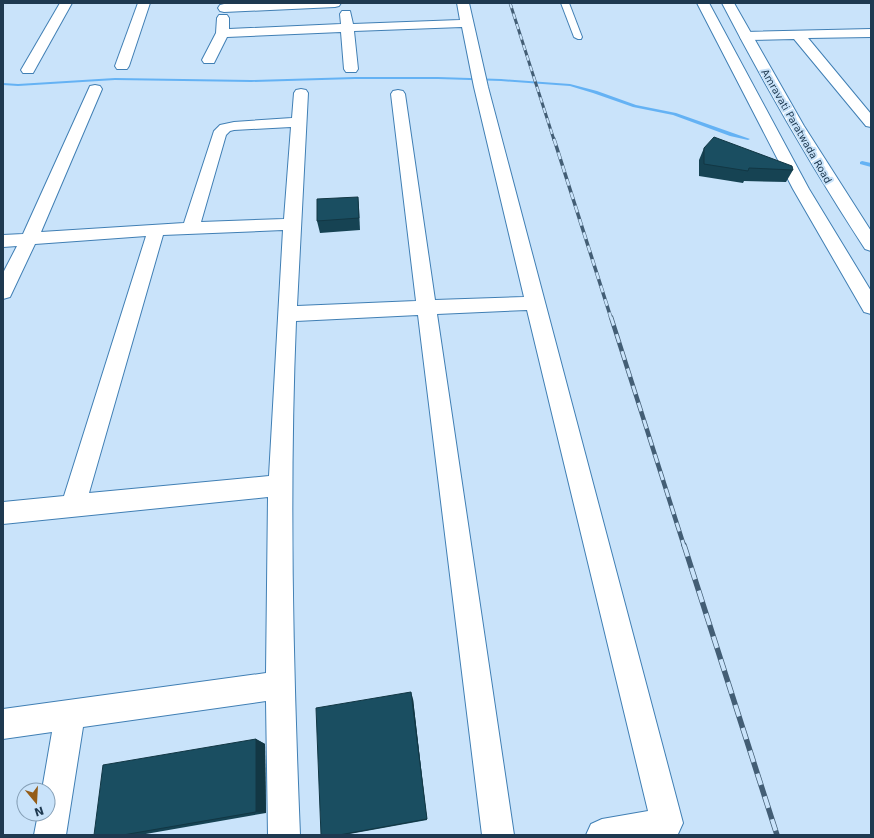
<svg xmlns="http://www.w3.org/2000/svg" width="874" height="838" font-family="'DejaVu Sans',sans-serif">
<rect width="100%" height="100%" fill="#c9e3fa"/>
<g fill="none" stroke-linecap="round" stroke-linejoin="round">
<g fill="#64b2f4" fill-rule="evenodd">
<path d="M355,77H438L501,79L570,84L597,91L636,105L676,113L750,139L748,140L730,136L673,115L633,107L593,93L570,86L501,81L438,79H355L251,82L115,80L18,86L3,85V83L18,84L115,78L251,80Z"/>
<path d="M862,161L871,163V167L860,164V162Z"/>
</g>
<defs>
<path id="service" d="M561,3H569L582,37L581,39H578L574,37Z"/>
<g id="minor">
<path d="M60,3H72L33,73H23L21,70Z"/>
<path d="M138,3H150L129,66L127,69H117L115,66Z"/>
<path d="M254,3H341L339,6L335,7L224,12L220,11L218,8L220,5L224,4Z"/>
<path d="M457,3H469L488,87L683,823L678,834L586,835L591,824L602,819L648,811L527,310L437,314L514,835H482L418,315L296,321C289,492 293,663 300,835H268L266,701L83,727L66,835H34L38,814H48V790H42L52,732L3,739V709L266,673L268,497L3,524V502L64,496L146,236L35,244L10,297L3,299V273L17,246L3,247V235L23,234L90,86L95,85L100,86L102,89L41,232L184,223L214,131L220,125L234,122L292,118L294,93L296,90L301,89L306,90L308,93L297,306L416,301L391,94L393,91L398,90L403,91L405,94L435,300L524,297L474,87L462,27L354,31L358,69L356,72H346L344,69L341,32L227,37L214,63H204L202,60L216,33L217,18L219,15H227L229,18V29L341,24L340,14L342,11H350L353,24L460,20ZM291,127L284,219L201,222L226,135L230,131L234,130ZM283,230L269,476L89,493L163,235Z"/>
<path d="M871,29V37L808,38L871,114V127L866,126L794,39L746,40L741,39L740,36L741,33L746,32Z"/>
</g>
<g id="primary">
<path d="M697,3H709L809,189L871,291V314L864,312L793,189Z"/>
<path d="M722,3H734L804,126L871,231V251L865,249C813,169 766,88 722,3Z"/>
</g>
</defs>
<use href="#service" stroke="#407fb4" stroke-width="2"/>
<use href="#minor" stroke="#407fb4" stroke-width="2"/>
<use href="#primary" stroke="#407fb4" stroke-width="2"/>
<use href="#service" fill="#fff" fill-rule="evenodd"/>
<use href="#minor" fill="#fff" fill-rule="evenodd"/>
<use href="#primary" fill="#fff" fill-rule="evenodd"/>
<defs>
<path id="rail-far3" d="M510,3L554,140"/>
<path id="rail-far2" d="M554,139L611,318"/>
<path id="rail-far1" d="M611,317L684,546"/>
<path id="rail" d="M684,545L777,835"/>
</defs>
<use href="#rail-far3" stroke="#435e75" stroke-width="3"/>
<use href="#rail-far2" stroke="#435e75" stroke-width="3.5"/>
<use href="#rail-far1" stroke="#435e75" stroke-width="4.5"/>
<use href="#rail" stroke="#435e75" stroke-width="5.5"/>
<use href="#rail-far3" stroke="#c9e3fa" stroke-width="2" stroke-dasharray="5.5" stroke-linecap="butt"/>
<use href="#rail-far2" stroke="#c9e3fa" stroke-width="2.5" stroke-dasharray="7" stroke-linecap="butt"/>
<use href="#rail-far1" stroke="#c9e3fa" stroke-width="3" stroke-dasharray="9" stroke-linecap="butt"/>
<use href="#rail" stroke="#c9e3fa" stroke-width="4" stroke-dasharray="12" stroke-linecap="butt"/>
</g>
<g fill="#164353">
<path d="M704,148L793,170L786,182L744,181L743,183L699,176V160Z"/>
<path d="M358,197L359,209L360,230L320,233L317,221Z"/>
<path d="M413,699L427,820L344,835H321Z"/>
<path d="M256,739L265,744L266,813L140,835H94Z"/>
</g>
<g fill="#123744">
<path d="M411,692L413,699L427,820V819Z"/>
<path d="M256,739L265,744L266,813L256,812Z"/>
</g>
<g fill="#1a4e61" stroke="#123744">
<path d="M714,137L792,166L793,170L749,168L748,171L704,164V148Z"/>
<path d="M358,197L359,218L317,221V199Z"/>
<path d="M411,692L427,819L339,835H321L316,708Z"/>
<path d="M256,739V812L123,835H94L103,765Z"/>
</g>
<g text-anchor="middle" stroke-width="4" stroke-linejoin="round" paint-order="stroke">
<g font-size="10" fill="#1e3950" stroke="#c9e3fa">
<text transform="translate(797 126) rotate(60)" y="4">Amravati Paratwada Road</text>
</g>
</g>
<rect width="874" height="838" fill="none" stroke="#1e3950" stroke-width="8"/>
<g transform="translate(36 802) rotate(162)"><circle r="19" fill="#c9e3fa" stroke="#859fb6"/>
<path d="M0-3L7 15L0 10L-7 15Z" fill="#955d18"/>
<text y="-6" font-size="11" font-weight="bold" text-anchor="middle" fill="#1e3950">N</text>
</g>
</svg>
